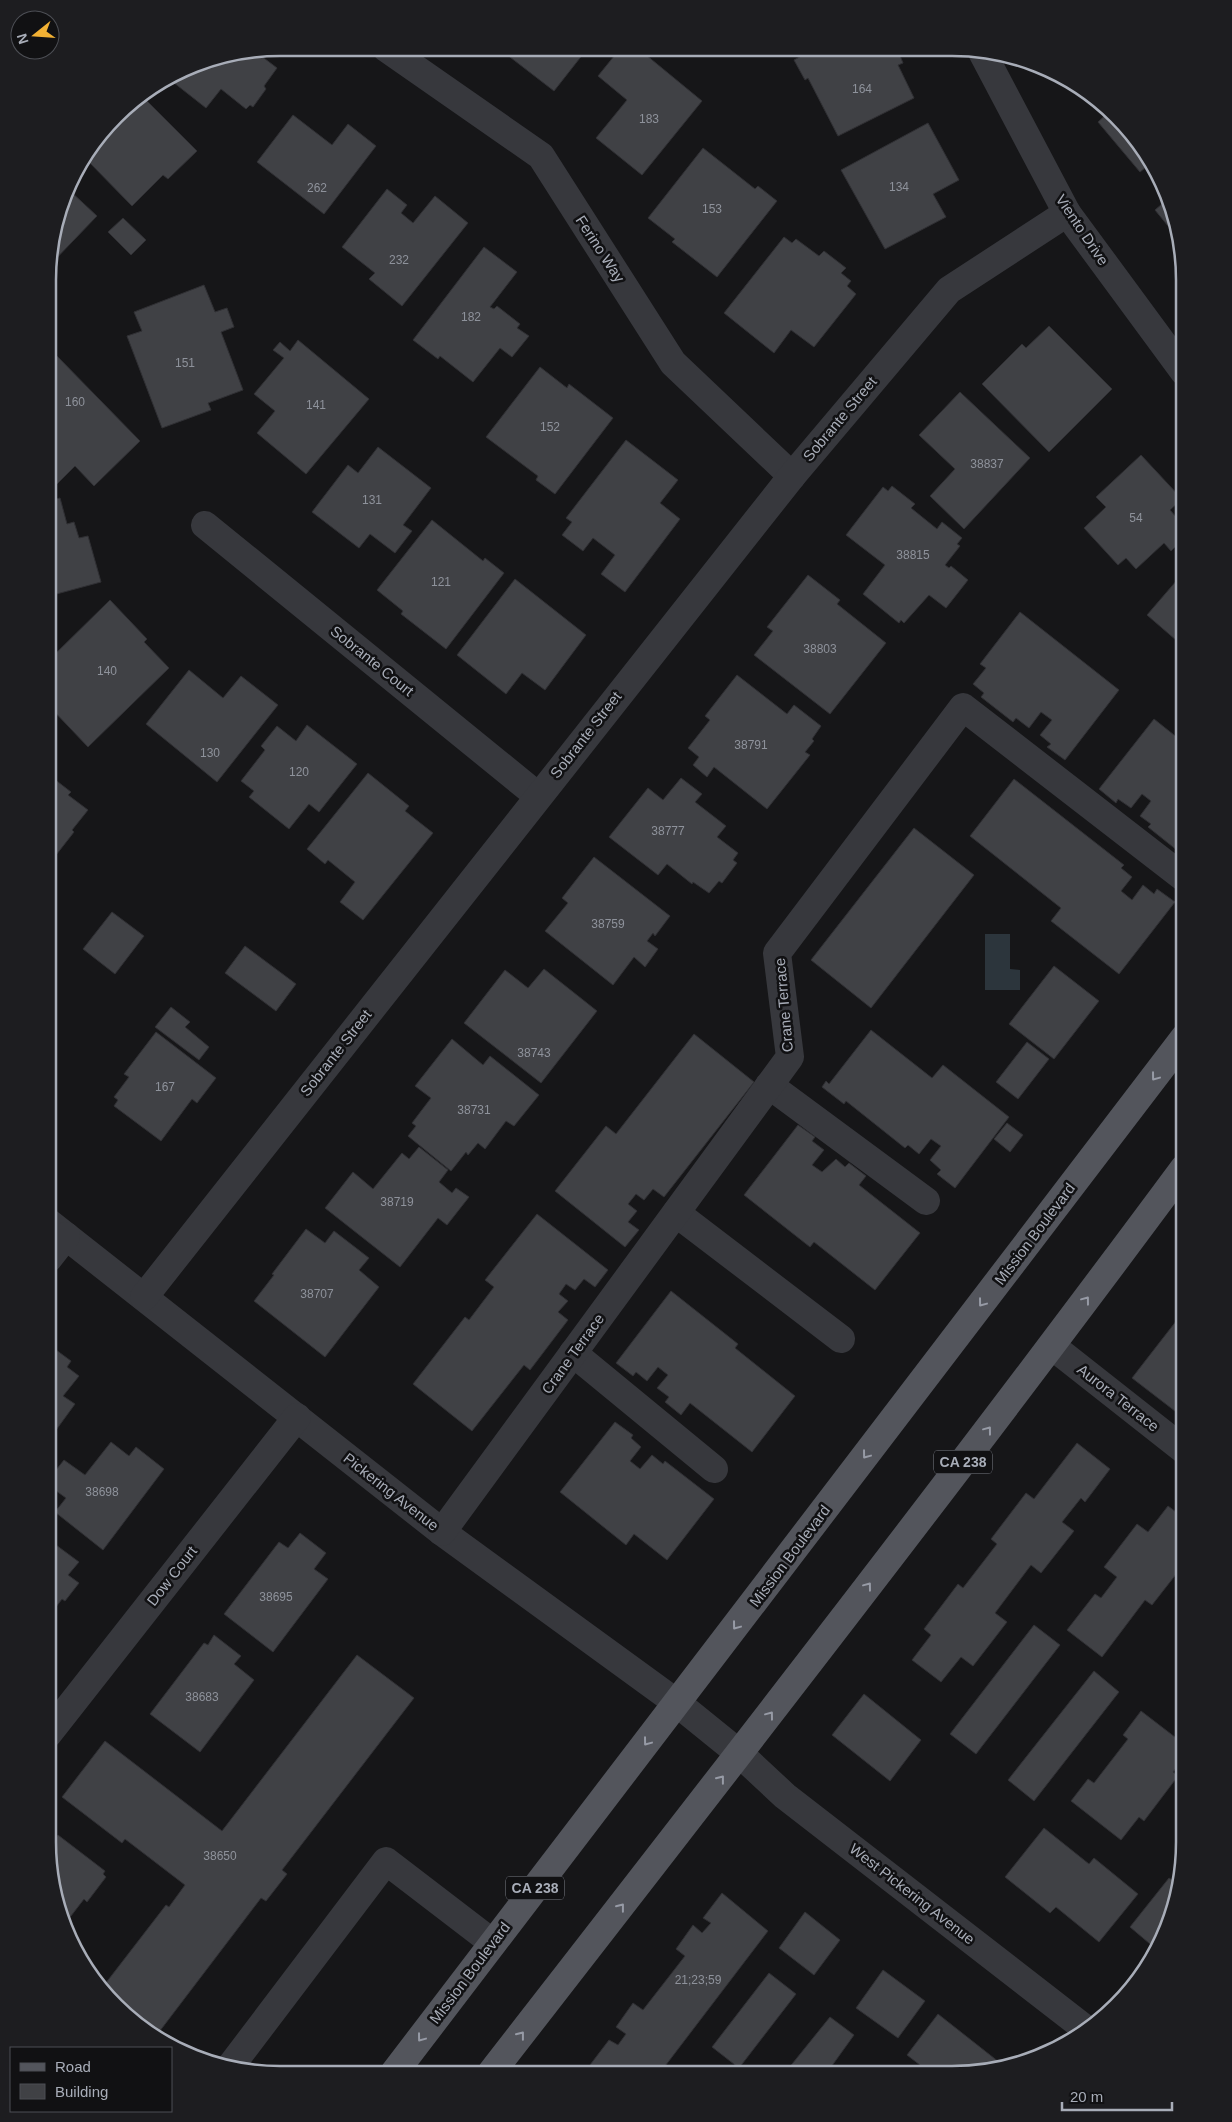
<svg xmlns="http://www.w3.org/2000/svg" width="1232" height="2122" font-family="Helvetica,sans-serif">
<rect width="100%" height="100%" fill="#161618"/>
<path fill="#2c353c" d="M985,934H1010V969L1020,970V990H985Z"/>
<g fill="#404145" stroke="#303034">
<path d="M510,49H587L554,91L506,54Z"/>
<path d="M619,50H640L702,101L642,175L596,138L627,100L598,76Z"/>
<path d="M811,51H898L903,63L898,65L914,98L838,136L808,78L805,80L794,60Z"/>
<path d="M256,52L277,68L264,86L266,89L253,107L250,105L246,109L221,89L206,108L173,82L175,80L172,77L191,65Z"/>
<path d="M142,96L197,151L168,179L163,175L132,206L86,159L127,105Z"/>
<path d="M1110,111L1145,151L1151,163L1140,172L1098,122Z"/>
<path d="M293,115L332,145L348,124L376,146L324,214L257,162Z"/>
<path d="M928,123L959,180L933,194L946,217L885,249L841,170Z"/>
<path d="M703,148L755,189L758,186L777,201L717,277L672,242L675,239L648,218Z"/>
<path d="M68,189L97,216L49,266V250Z"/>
<path d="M387,189L407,205L401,213L413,223L435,196L468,223L402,306L369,279L375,273L342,247Z"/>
<path d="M1169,198L1172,205L1177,237L1155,210Z"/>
<path d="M123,218L146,240L131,255L108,232Z"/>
<path d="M784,237L792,243L796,239L819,256L824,251L846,268L841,273L851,281L847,286L856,294L814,347L791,330L774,353L724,313Z"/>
<path d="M484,247L517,272L490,307L494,309L497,306L520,324L517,328L529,336L512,357L500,348L473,382L440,356L438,359L413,340Z"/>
<path d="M204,285L215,312L227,308L234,327L221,332L243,390L208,403L211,410L162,428L127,336L142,331L134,312Z"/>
<path d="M1049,326L1112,389L1049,452L982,384L1022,344L1026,348Z"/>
<path d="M298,340L369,399L306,474L257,433L275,411L254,394L284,358L273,350L280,342L290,351Z"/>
<path d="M56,355L140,441L94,486L75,466L56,485L49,479V362Z"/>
<path d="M540,367L567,388L569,384L613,418L555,494L536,480L538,476L486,437Z"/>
<path d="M960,392L1030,458L964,529L930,496L955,469L919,435Z"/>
<path d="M626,440L678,480L660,503L680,519L625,592L601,574L615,555L593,538L583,551L562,535L572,522L566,518Z"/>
<path d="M378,447L431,488L403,525L412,531L395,553L370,534L359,548L312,512L348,465L358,473Z"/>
<path d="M1141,455L1182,499L1170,510L1184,526V538L1171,551L1164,543L1136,569L1126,558L1118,565L1084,528L1106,507L1096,497Z"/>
<path d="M892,486L915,504L911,508L937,529L942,522L962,538L957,544L960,546L945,565L949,568L951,566L968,580L946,608L929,595L904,623L901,620L899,623L863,594L885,565L846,535L883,487L888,491Z"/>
<path d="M60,498L67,524L74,522L79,538L88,536L101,582L49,596V501Z"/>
<path d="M432,520L483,561L485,558L504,573L446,649L401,614L403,611L377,590Z"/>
<path d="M1184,572V647L1147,615Z"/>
<path d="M808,575L840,600L837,604L886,643L830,714L754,655L773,631L767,627Z"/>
<path d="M515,579L586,635L545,690L522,673L506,694L457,655Z"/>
<path d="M110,600L147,639L144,642L169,668L88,747L49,706V685L54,680L49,675V660Z"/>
<path d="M1020,612L1119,690L1065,760L1047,747L1051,744L1040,735L1052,720L1041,712L1029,728L1016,718L1013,722L981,697L984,693L973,684L986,668L980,664Z"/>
<path d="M189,670L223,698L241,676L278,705L217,782L146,724Z"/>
<path d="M737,675L787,714L794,705L821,726L812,739L814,741L805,752L810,755L767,809L714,767L707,777L693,765L699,757L688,748L710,720L705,716Z"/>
<path d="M1154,719L1184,743L1183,855L1148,827L1151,824L1140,816L1151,801L1142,794L1131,808L1118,799L1116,803L1099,789Z"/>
<path d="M307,725L357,764L319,812L309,804L289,829L249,797L254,791L241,781L265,750L261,746L277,726L296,741Z"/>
<path d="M368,773L409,806L405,811L433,833L363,920L340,902L355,882L328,860L325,864L307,849Z"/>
<path d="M49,775L71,792L68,795L88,810L72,830L74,832L56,855L54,853L49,859Z"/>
<path d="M681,778L702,794L695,802L726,826L717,837L738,853L733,860L737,863L722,883L719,881L709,893L693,882L692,884L667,864L658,875L609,837L648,788L663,800Z"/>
<path d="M1014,779L1124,865L1121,868L1132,877L1121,891L1132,900L1143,885L1154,894L1157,889L1175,902L1119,974L1051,921L1061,908L970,836Z"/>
<path d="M914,828L974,875L871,1008L811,960Z"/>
<path d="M594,857L670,916L655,936L653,933L647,941L658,949L645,967L634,957L613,985L545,931L568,903L562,898Z"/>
<path d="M112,912L144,936L115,974L83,949Z"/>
<path d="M245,946L296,984L276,1011L225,973Z"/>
<path d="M1054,966L1099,1001L1054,1059L1009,1024Z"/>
<path d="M544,969L597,1011L541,1083L464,1023L505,970L528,988Z"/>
<path d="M171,1007L190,1022L185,1027L209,1047L199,1060L155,1027Z"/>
<path d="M871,1030L932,1078L943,1065L1009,1117L955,1188L937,1174L941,1170L930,1160L941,1146L931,1139L919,1154L908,1145L905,1148L846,1101L844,1104L822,1087L826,1081L829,1084Z"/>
<path d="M156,1032L216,1078L197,1103L192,1099L161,1141L114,1106L118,1100L114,1097L129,1077L124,1074Z"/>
<path d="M694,1034L754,1082L664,1197L653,1189L644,1200L636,1194L628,1204L637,1211L628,1222L639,1230L625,1247L555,1191L606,1126L616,1134Z"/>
<path d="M452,1039L483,1065L490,1056L539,1095L514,1126L506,1121L485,1149L478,1143L468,1155L466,1152L451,1171L408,1136L416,1126L412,1123L431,1098L415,1086Z"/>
<path d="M1027,1042L1049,1059L1018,1099L996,1082Z"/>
<path d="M1007,1123L1023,1135L1010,1152L994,1139Z"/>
<path d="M798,1125L815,1137L812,1141L824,1150L812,1165L822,1172L836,1159L845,1167L849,1163L866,1176L859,1185L920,1233L875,1290L814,1242L810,1247L744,1195Z"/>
<path d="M419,1147L448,1170L439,1182L452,1193L456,1188L469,1197L447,1225L438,1218L400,1267L325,1208L353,1172L373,1189L402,1153L409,1159Z"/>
<path d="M537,1214L608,1270L595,1287L584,1279L575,1290L566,1284L559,1294L568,1301L558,1312L568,1320L530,1370L524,1365L472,1431L413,1384L465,1317L469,1320L494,1287L485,1280Z"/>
<path d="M306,1229L325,1243L334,1231L369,1258L359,1270L379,1287L325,1357L254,1301L274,1275L272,1274Z"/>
<path d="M671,1291L738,1344L735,1348L795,1396L752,1452L690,1403L681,1415L665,1402L669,1397L657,1388L668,1375L658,1367L647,1381L636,1372L633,1376L616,1363Z"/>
<path d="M1184,1311V1418L1132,1378Z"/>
<path d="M48,1344L71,1361L67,1367L79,1376L63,1396L75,1404L48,1441Z"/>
<path d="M615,1422L633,1435L631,1438L641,1447L630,1461L640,1469L652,1455L663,1464L665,1461L714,1499L667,1560L634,1534L626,1545L560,1492Z"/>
<path d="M111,1442L129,1456L136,1447L164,1469L103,1550L55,1512L66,1498L48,1485V1480L64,1460L85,1475Z"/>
<path d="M1077,1443L1110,1469L1085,1502L1081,1498L1062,1522L1074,1531L1041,1573L1031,1565L995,1613L1007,1622L973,1666L961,1657L941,1682L912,1660L931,1635L924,1629L958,1584L963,1588L997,1544L991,1539L1026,1493L1034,1499Z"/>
<path d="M1168,1506L1184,1518V1553L1182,1556L1184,1557V1564L1152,1605L1145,1600L1102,1657L1067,1630L1095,1594L1101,1598L1117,1577L1104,1567L1137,1524L1148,1532Z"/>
<path d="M300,1533L326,1553L314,1569L328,1579L273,1652L224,1614L279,1542L288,1548Z"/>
<path d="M56,1545L79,1562L68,1575L79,1583L65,1601L62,1599L49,1616L53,1619L48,1626V1556Z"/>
<path d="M1034,1625L1060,1645L976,1754L950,1734Z"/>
<path d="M214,1635L241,1656L234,1664L254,1680L200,1752L150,1714L204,1643L208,1645Z"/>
<path d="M357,1655L414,1698L282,1870L287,1874L266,1901L261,1898L156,2036L138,2026L102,1988L166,1905L169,1907L185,1885L125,1839L122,1843L62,1797L105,1741L222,1831Z"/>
<path d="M1094,1671L1119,1692L1034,1801L1008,1780Z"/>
<path d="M864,1694L921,1740L890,1781L832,1735Z"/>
<path d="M1141,1711L1184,1744V1758L1173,1772L1178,1776L1144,1821L1139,1817L1121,1840L1071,1801L1088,1779L1094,1783L1128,1739L1123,1735Z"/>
<path d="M1044,1828L1089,1864L1094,1858L1138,1894L1099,1942L1056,1907L1050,1913L1005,1877Z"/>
<path d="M58,1835L105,1871L103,1874L106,1877L87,1902L84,1899L64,1925L60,1917L48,1848Z"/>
<path d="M1169,1878L1178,1884L1167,1931L1156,1949L1130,1927Z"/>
<path d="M722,1893L768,1931L659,2074L603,2073L590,2065L609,2040L618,2045L626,2034L616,2027L633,2003L643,2010L685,1956L676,1949L693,1925L702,1933L711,1923L703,1918Z"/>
<path d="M805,1912L840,1940L814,1975L779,1948Z"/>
<path d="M883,1970L925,2001L898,2038L856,2008Z"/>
<path d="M769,1973L796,1994L739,2068L712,2047Z"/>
<path d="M938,2014L1004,2066L952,2074H913L920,2065L907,2055Z"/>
<path d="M830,2017L854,2035L826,2074H784Z"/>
<path d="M873,2067L882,2074H868Z"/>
</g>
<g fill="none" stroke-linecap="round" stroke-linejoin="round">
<g stroke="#37383d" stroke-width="28">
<path d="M386,48L541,156L673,363L792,476"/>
<path d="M982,52L1067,213L1184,372"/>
<path d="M205,525L538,796"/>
<path d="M769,1085L926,1201"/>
<path d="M676,1213L841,1339"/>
<path d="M48,1222L442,1532L677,1703L740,1754L785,1796L1087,2030"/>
<path d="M48,1259L66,1236"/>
<path d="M144,1297L792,476L949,290L1067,213"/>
<path d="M1052,1346L1184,1450"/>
<path d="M573,1353L714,1469"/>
<path d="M442,1532L790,1057L777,953L963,707L1184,878"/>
<path d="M48,1734L297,1417"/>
<path d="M230,2067L386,1861L493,1943"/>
</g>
<g stroke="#53555c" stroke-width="28">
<path d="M394,2073L1184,1038"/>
<path d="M491,2073C724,1773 958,1473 1184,1168"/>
</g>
</g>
<defs><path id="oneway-chevron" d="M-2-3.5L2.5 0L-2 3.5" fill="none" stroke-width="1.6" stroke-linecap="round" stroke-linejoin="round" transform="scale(1.25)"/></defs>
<g stroke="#979ba6">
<use href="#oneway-chevron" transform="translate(1155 1077) rotate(127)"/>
<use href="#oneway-chevron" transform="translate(1086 1300) rotate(-53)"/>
<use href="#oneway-chevron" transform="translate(982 1303) rotate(127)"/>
<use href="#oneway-chevron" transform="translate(988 1430) rotate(-53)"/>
<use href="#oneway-chevron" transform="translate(866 1455) rotate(127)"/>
<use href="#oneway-chevron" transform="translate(868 1586) rotate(-53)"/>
<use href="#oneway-chevron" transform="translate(736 1626) rotate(127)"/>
<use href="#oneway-chevron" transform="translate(770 1715) rotate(-53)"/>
<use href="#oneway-chevron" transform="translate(647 1742) rotate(127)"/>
<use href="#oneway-chevron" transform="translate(721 1779) rotate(-52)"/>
<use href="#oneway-chevron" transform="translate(621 1907) rotate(-52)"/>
<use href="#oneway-chevron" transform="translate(521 2035) rotate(-52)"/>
<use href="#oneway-chevron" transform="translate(421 2038) rotate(127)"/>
</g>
<g text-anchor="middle" stroke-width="5" stroke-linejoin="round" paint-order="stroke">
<g font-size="12" fill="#8e929b">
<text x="862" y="93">164</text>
<text x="649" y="123">183</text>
<text x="899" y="191">134</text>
<text x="317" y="192">262</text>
<text x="712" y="213">153</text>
<text x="399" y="264">232</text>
<text x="471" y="321">182</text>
<text x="185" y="367">151</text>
<text x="75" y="406">160</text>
<text x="316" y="409">141</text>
<text x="550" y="431">152</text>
<text x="987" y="468">38837</text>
<text x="372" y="504">131</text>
<text x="1136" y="522">54</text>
<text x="913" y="559">38815</text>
<text x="441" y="586">121</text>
<text x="820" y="653">38803</text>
<text x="107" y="675">140</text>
<text x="751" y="749">38791</text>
<text x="210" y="757">130</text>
<text x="299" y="776">120</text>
<text x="668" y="835">38777</text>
<text x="608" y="928">38759</text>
<text x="534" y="1057">38743</text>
<text x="165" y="1091">167</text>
<text x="474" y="1114">38731</text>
<text x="397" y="1206">38719</text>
<text x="317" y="1298">38707</text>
<text x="102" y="1496">38698</text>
<text x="276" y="1601">38695</text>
<text x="202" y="1701">38683</text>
<text x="220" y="1860">38650</text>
<text x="698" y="1984">21;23;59</text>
</g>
<g fill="#111113" stroke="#7b7e86" stroke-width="1">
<rect x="934" y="1450.5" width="58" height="23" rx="4"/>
<rect x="506" y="1876.5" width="58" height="23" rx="4"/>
</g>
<g font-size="14" font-weight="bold" fill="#a8adb8">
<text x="963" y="1467">CA 238</text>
<text x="535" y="1893">CA 238</text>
</g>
<g font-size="15" fill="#a8adb8" stroke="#111113">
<text transform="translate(1082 230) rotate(56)" y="5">Viento Drive</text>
<text transform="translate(600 249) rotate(57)" y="5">Ferino Way</text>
<text transform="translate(840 419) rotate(-50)" y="5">Sobrante Street</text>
<text transform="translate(372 661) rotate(39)" y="5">Sobrante Court</text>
<text transform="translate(586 735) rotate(-52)" y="5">Sobrante Street</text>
<text transform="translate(784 1005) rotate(-95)" y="5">Crane Terrace</text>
<text transform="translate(336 1053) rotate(-52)" y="5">Sobrante Street</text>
<text transform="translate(1035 1234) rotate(-53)" y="5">Mission Boulevard</text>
<text transform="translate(573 1354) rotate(-54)" y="5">Crane Terrace</text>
<text transform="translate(1118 1398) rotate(38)" y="5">Aurora Terrace</text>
<text transform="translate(391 1492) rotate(38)" y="5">Pickering Avenue</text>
<text transform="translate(790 1556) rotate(-53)" y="5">Mission Boulevard</text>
<text transform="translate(172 1576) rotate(-52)" y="5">Dow Court</text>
<text transform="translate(912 1894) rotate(38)" y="5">West Pickering Avenue</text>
<text transform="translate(470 1973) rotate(-53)" y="5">Mission Boulevard</text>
</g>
</g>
<path d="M0 0H1232V2122H0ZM280 56H952A224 224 0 0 1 1176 280V1842A224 224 0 0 1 952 2066H280A224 224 0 0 1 56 1842V280A224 224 0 0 1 280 56Z" fill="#1d1d20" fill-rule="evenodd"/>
<path fill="none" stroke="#a8adb8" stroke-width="2.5" d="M280 56H952A224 224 0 0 1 1176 280V1842A224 224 0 0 1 952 2066H280A224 224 0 0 1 56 1842V280A224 224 0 0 1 280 56Z"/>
<rect x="10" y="2047" width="162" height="65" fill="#111113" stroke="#4d4f55"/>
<rect x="20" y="2063" width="25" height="8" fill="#53555c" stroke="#4d4f55"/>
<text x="55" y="2072" font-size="15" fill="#a8adb8">Road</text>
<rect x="20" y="2084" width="25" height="15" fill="#404145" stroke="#4d4f55"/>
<text x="55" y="2097" font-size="15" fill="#a8adb8">Building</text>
<g transform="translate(35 35) rotate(253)"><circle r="24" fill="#111113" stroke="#4d4f55"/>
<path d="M0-4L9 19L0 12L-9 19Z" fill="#f2b134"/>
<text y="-8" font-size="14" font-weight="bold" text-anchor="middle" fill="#a8adb8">N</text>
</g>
<path d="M1062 2102v8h110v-8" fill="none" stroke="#a8adb8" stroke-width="2.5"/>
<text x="1070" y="2102" font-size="15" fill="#a8adb8" stroke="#111113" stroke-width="4" paint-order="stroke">20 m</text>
</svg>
